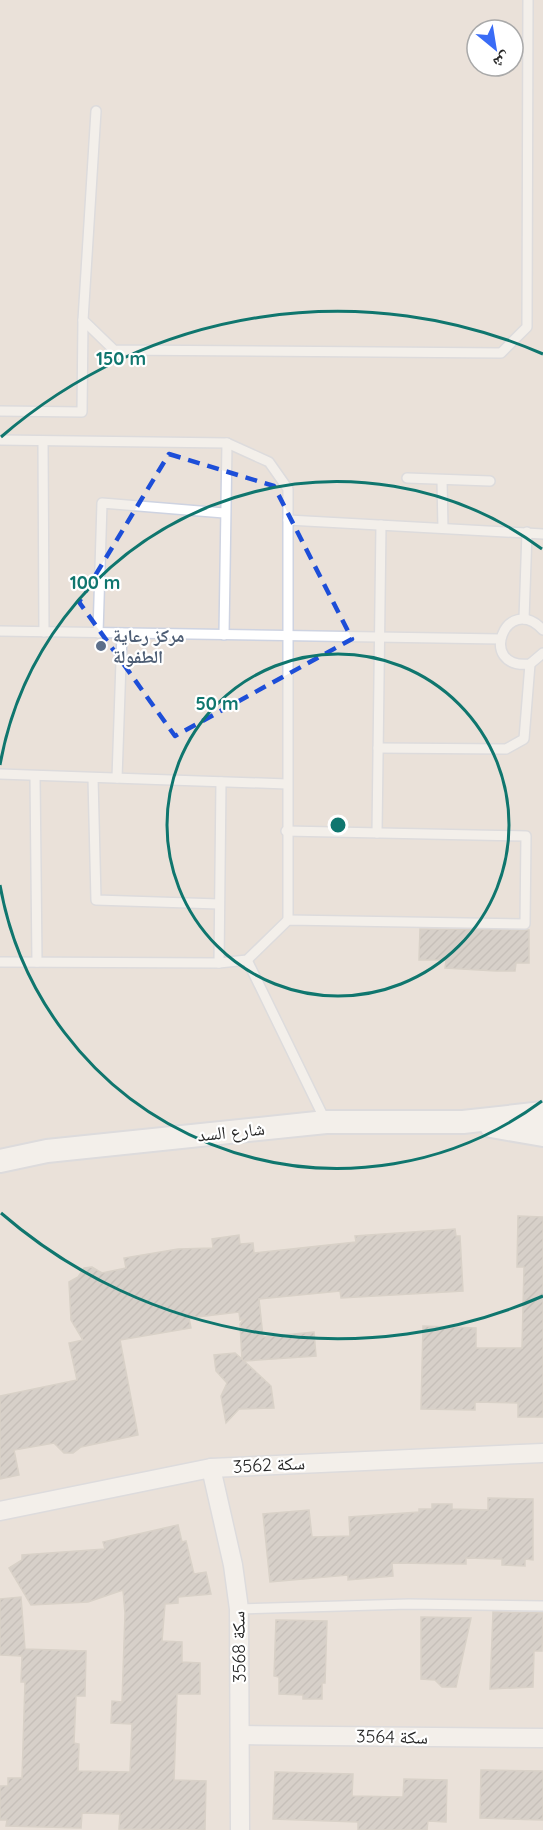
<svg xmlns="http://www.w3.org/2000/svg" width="543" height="1830" font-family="Quicksand,'Noto Naskh Arabic',sans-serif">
<defs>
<pattern id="building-hatch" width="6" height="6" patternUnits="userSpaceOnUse" patternTransform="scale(1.5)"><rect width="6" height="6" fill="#c2bbb6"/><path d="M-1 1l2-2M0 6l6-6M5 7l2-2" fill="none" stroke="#9e9894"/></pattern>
</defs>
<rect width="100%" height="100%" fill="#eae1d9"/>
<g fill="url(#building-hatch)" stroke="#c5bdb3" stroke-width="1.5">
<path d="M420,929L529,930V963H516L515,971H496L445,968L446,960H419Z"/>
<path d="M518,1216L543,1217V1417H518V1403L475,1402V1410L421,1409L423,1326L476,1328V1348H522L524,1267H517Z"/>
<path d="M455,1229L456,1236H460L463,1291L341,1298L340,1291L259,1299L263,1337L314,1332L316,1356L244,1361L271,1386L274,1408L239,1409L226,1423L221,1396L227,1383L216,1371L214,1355L235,1353L242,1359L240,1324L244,1319L240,1320L239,1312L189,1318L191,1328L120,1340L138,1435L81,1447L73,1453H64L54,1443L14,1450L19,1475L0,1479V1396L77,1380L69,1343L83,1340L71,1320L69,1282L78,1277L84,1268L92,1267L102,1273L126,1268L124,1258L178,1249L213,1248L212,1239L239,1235L240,1244L253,1243L254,1253L356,1242L355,1236Z"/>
<path d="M488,1498L533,1499V1560L525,1559V1566L502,1565V1559L466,1558V1564L392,1563L393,1576L348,1580V1575L270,1582L263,1514L309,1510L312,1537L350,1536L349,1517L419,1512V1509H432V1504H452V1509L488,1510Z"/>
<path d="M178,1525L182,1542L186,1541L194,1574L206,1572L211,1594L178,1597V1603L165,1604L162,1641L182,1642V1662L200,1663V1694H177L174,1780L206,1781L205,1830L119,1829L120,1814L82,1813L81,1828L6,1826L7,1820H0V1786H8V1778H22L25,1682H21L22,1656L0,1655V1599L21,1597L25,1649L86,1651L85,1696H76L74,1743L79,1744L78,1771L130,1772L132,1724L111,1723L112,1701L122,1702L125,1613L123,1590L88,1602L31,1605L9,1568L22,1560V1555L105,1549L103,1542Z"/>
<path d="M493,1612L543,1613L542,1651H534L533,1687L490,1689Z"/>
<path d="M421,1617L471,1618L456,1687H442L435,1680L421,1679Z"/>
<path d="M276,1620L327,1621L325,1683H322V1699H303V1695L279,1694V1677L274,1676Z"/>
<path d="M481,1770L543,1771V1820L480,1818Z"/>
<path d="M275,1772L353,1774L352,1796L403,1797L404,1779L447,1780L446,1822L428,1821L427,1830H358V1822L273,1819Z"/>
</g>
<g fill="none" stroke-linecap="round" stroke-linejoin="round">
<defs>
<g id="service">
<path d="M96,111L83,320L114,350L501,353L527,327L528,0"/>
<path d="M0,411L82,412L83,320"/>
<path d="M0,440L227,443L269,462L288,489V920"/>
<path d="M43,441L44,632"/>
<path d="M407,478L490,481"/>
<path d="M442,480L443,528"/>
<path d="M288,520L543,534"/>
<path d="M524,619L527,532"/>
<path d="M543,630C506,591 476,670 530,664L543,653"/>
<path d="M0,631L500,639"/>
<path d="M98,633L102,503L224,513"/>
<path d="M224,635L227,443"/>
<path d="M378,748L506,749L524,739L530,664"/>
<path d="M0,774L287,784"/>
<path d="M35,776L37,962"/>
<path d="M93,778L96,900L219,904"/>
<path d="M117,778L122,633"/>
<path d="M377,833L381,525"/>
<path d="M247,960L326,1122"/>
<path d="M0,962L219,963L247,960L288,920L525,924L526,836L286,831"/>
<path d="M219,963L221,782"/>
<path d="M239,1609L409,1604L543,1606"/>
</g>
<g id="minor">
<path d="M211,1468L233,1565L239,1609L240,1830"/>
<path d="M0,1511L211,1468L543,1453"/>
<path d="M240,1735L543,1738"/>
</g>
<g id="tertiary">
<path d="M491,1126L543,1135"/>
<path d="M0,1161L47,1151L326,1122H463L543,1113"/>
</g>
</defs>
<use href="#service" stroke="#ced3e1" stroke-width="12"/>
<use href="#minor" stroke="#ced3e1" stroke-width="21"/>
<use href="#tertiary" stroke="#ced3e1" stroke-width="26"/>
<use href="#service" stroke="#fff" stroke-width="9"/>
<use href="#minor" stroke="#fff" stroke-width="18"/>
<use href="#tertiary" stroke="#fff" stroke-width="22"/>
</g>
<path d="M0 0H543V1830H0ZM169,454L274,486L352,639L175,736L79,602Z" fill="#eae1d9" fill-opacity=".55" fill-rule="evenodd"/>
<path fill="none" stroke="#1d4ed8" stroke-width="4.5" stroke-dasharray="12 8" stroke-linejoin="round" d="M169,454L274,486L352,639L175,736L79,602Z"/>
<g fill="none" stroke="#0f766e" stroke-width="3">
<circle cx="338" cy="825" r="171"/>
<path d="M542 1101A343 343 0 0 1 0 885M0 765A343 343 0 0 1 542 549"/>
<path d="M543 1296A514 514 0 0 1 1 1213M1 437A514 514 0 0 1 543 354"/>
</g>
<circle fill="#5c6f8a" stroke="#fff" stroke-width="2" cx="101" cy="646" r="6"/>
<g text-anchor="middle" stroke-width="4.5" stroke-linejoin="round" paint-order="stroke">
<g font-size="18" font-weight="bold" fill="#4e5e75" stroke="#fff" text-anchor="start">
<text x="113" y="642">مركز رعاية<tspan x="113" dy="21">الطفولة</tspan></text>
</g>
<g font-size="18" fill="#272727" stroke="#fff">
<text transform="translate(231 1132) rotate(-6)" y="6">شارع السد</text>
<text transform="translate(269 1465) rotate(-3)" y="6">سكة 3562</text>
<text transform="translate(239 1647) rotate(-91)" y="6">سكة 3568</text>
<text transform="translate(392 1737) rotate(1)" y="6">سكة 3564</text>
</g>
</g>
<circle cx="338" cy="825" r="9" fill="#0f766e" stroke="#fff" stroke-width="3"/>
<g font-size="18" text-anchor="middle" font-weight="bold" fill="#0f766e" stroke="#fff" stroke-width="4.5" stroke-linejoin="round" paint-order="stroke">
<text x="121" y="365">150 m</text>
<text x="95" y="589">100 m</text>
<text x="217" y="710">50 m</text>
</g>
<g transform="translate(495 48) rotate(150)"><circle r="28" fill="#ffffff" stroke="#a9a9a9" stroke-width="1.5"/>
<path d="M0-4.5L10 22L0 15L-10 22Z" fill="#3a6cf6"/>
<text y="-9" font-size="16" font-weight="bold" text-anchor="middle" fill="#272727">ش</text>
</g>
</svg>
